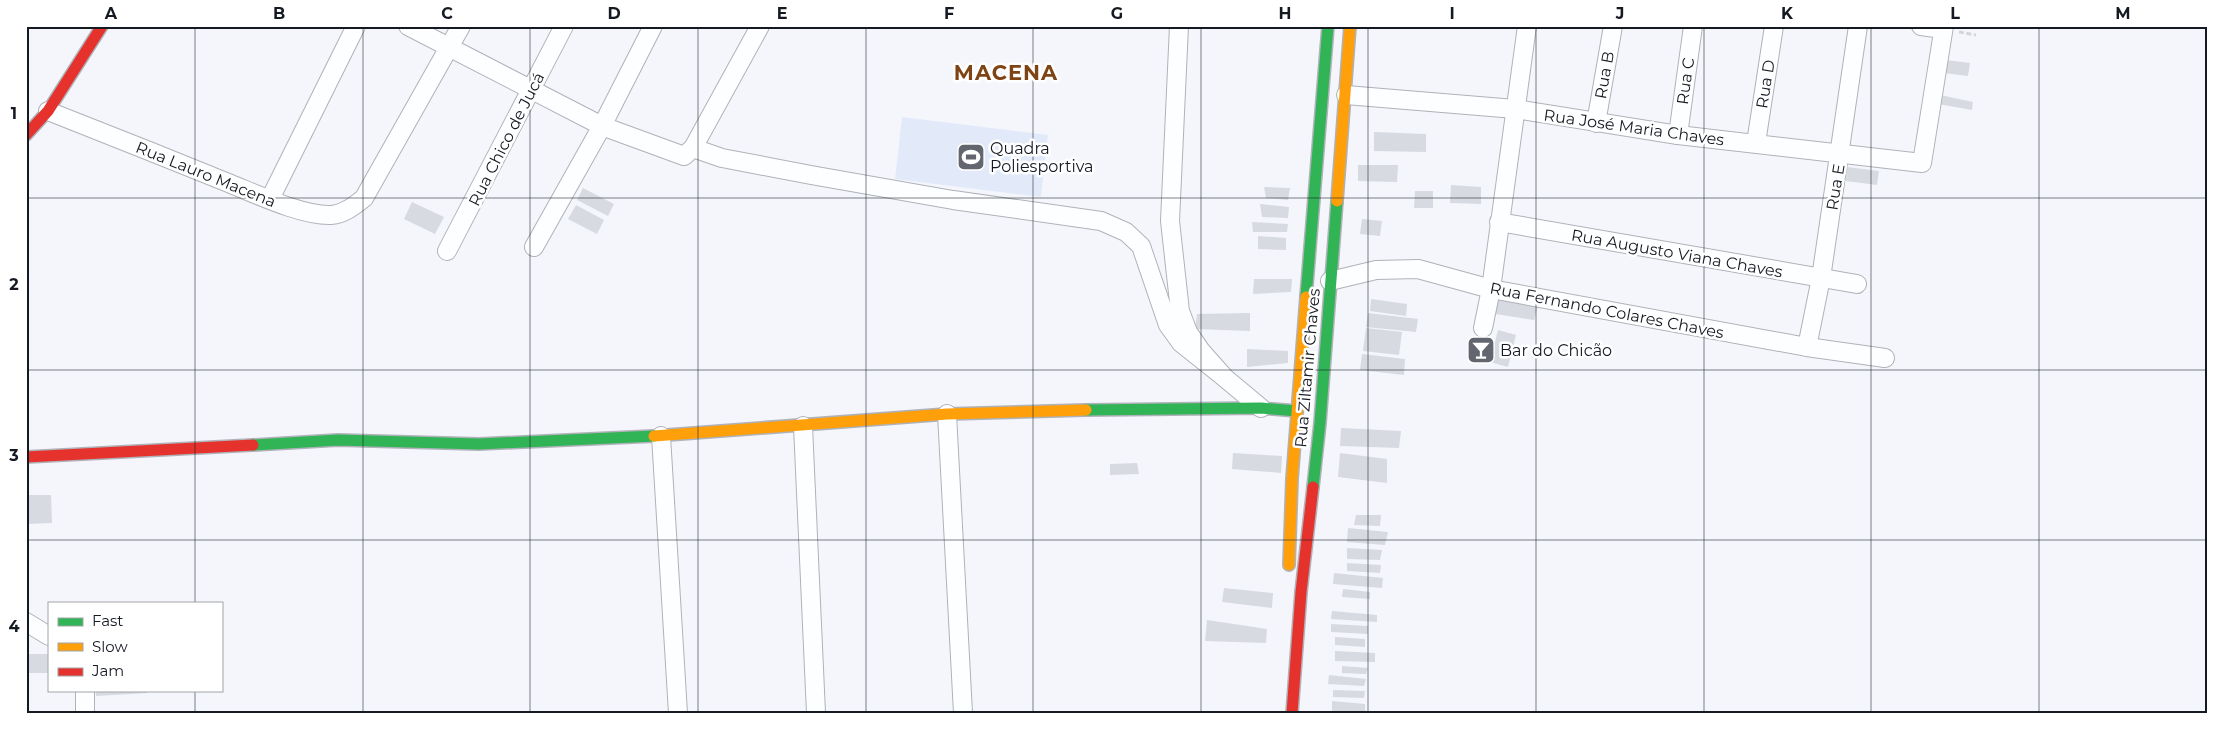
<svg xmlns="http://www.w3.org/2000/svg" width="2234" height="739" font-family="Montserrat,sans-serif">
<rect width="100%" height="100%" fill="#f4f6fc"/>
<path fill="#e2eafa" d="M902,117L1048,135L1041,197L895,179Z"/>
<g fill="#d7dae1">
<path d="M1946,60L1970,63L1968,76L1944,73Z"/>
<path d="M1940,95L1973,102L1972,110L1938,104Z"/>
<path d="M1374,132L1426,134V152L1374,151Z"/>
<path d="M1358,165H1398L1397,182L1358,181Z"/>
<path d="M1847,167L1879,171L1877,185L1846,181Z"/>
<path d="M1451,185L1481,187V204L1450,203Z"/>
<path d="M1264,187L1290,188L1288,200L1266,198Z"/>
<path d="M583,188L614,204L608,216L577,200Z"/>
<path d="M1415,191H1433V208H1414Z"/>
<path d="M412,202L444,217L435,234L404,219Z"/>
<path d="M1260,204L1289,207L1288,218L1262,217Z"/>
<path d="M576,205L604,220L597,234L568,219Z"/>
<path d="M1362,219L1382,221L1380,236L1360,234Z"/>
<path d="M1252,222L1288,224L1287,232H1253Z"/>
<path d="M1258,236L1286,238V250L1258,249Z"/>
<path d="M1254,279H1292L1291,292L1253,294Z"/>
<path d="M1497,298L1538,306L1534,320L1495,314Z"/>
<path d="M1371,299L1407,304L1406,316L1370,311Z"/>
<path d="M1250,313V331L1195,329L1197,314Z"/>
<path d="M1368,313L1418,319L1416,332L1366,327Z"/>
<path d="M1366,328L1402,332L1399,355L1363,351Z"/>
<path d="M1498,330L1516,335L1508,367L1490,362Z"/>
<path d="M1247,349L1288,351V363L1247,367Z"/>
<path d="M1362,354L1405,359L1404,375L1360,370Z"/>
<path d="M1341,428L1401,431L1399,448L1340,446Z"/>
<path d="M1233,453L1282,456L1281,473L1232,469Z"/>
<path d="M1340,453L1387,459V483L1338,477Z"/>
<path d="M1137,463L1139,474L1110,475V464Z"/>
<path d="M26,495H51L52,523L26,524Z"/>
<path d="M1356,515H1381L1380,526L1354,525Z"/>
<path d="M1348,528L1388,532L1385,545L1347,542Z"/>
<path d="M1347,548L1382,550L1380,560L1347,559Z"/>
<path d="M1347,563L1381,565L1380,573L1347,571Z"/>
<path d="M1334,573L1383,578L1382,588L1333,584Z"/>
<path d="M1224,588L1273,593L1272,608L1222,602Z"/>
<path d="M1343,589L1370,592V599L1342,597Z"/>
<path d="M1332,611L1377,615V622L1331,619Z"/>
<path d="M1207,620L1267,629L1266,643L1205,641Z"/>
<path d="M1331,624L1368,626V634L1331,632Z"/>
<path d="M1335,637L1365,639V647L1335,645Z"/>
<path d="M1335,651L1375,653V662L1335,661Z"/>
<rect x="26" y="654" width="23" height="19"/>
<path d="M1342,666L1368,668L1366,674L1342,673Z"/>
<path d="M1329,675L1366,679L1364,686L1328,684Z"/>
<path d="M96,690H147V693L96,696Z"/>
<path d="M1333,690L1365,691L1364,698L1333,697Z"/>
<path d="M1332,701L1365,704V712L1332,711Z"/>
</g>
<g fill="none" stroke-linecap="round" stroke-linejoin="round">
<defs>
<g id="street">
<path d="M408,26L602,126L684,156L693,148L760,26"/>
<path d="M1179,26L1170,221L1180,311L1188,332L1201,351L1225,378L1261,408"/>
<path d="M1921,26L1943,29"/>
<path d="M1346,95L1515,109L1678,135L1922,163L1944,26"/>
<path d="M48,111C107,134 167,158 226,182C254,193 301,216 331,215C344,214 354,206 364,198L461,26"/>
<path d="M1596,123L1613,26"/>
<path d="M1678,135L1693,26"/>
<path d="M1756,143L1774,26"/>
<path d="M693,148L722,158L811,175L953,200L1101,221L1126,232L1141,246L1168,325L1181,343L1225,378"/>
<path d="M270,199L356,26"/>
<path d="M1499,222L1857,284"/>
<path d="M534,247L602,126L653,26"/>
<path d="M447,251L564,26"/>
<path d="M1330,281L1376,270L1418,269L1491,289L1807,347L1885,358"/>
<path d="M1483,328L1491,289L1527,26"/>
<path d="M1807,347L1821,278L1858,26"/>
<path d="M947,414L963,713"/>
<path d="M803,426L816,713"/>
<path d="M661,436L678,713"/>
<path d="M26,622L49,636"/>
<path d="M85,690V713"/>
</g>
<g id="fast">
<path d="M1306,297L1328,26"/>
<path d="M1086,410L1261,408L1297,411"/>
<path d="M253,445L338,440L479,444L654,436"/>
<path d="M1313,487L1320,423L1337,201"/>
</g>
<g id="slow">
<path d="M1337,201L1350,26"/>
<path d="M654,436L947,414L1086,410"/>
<path d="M1289,565L1292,479L1306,297"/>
</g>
<g id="jam">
<path d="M26,135L48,111L102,26"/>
<path d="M26,457L253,445"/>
<path d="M1292,713L1301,592L1313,487"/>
</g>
</defs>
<use href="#street" stroke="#afb2b8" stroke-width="20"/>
<use href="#fast" stroke="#afb2b8" stroke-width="14"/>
<use href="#slow" stroke="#afb2b8" stroke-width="14"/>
<use href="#jam" stroke="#afb2b8" stroke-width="14"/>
<path stroke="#d4d5d7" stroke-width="3" stroke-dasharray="5 2.5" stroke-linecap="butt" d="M1959,32L1976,35"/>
<use href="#street" stroke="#fdfeff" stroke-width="18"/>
<use href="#fast" stroke="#30b455" stroke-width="11"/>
<use href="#slow" stroke="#ff9f0a" stroke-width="11"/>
<use href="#jam" stroke="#e5322d" stroke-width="11"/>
</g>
<path fill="none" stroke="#151922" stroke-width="1" stroke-opacity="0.55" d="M195,26V603M363,26V713M530,26V713M698,26V713M866,26V713M1033,26V713M1201,26V713M1368,26V713M1536,26V713M1704,26V713M1871,26V713M2039,26V713M26,198H2208M26,370H2208M26,540H2208M195,690V713"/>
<defs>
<symbol id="stadium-square" viewBox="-11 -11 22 22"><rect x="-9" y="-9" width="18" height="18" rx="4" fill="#63666e" stroke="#fff"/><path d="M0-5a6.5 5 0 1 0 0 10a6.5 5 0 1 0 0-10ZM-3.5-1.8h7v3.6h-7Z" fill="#fff"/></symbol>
<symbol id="bar-square" viewBox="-11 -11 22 22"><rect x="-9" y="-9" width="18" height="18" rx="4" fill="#63666e" stroke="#fff"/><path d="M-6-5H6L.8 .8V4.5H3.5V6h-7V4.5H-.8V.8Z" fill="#fff"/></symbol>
</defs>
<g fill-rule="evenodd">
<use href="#stadium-square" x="955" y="141" width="32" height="32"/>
<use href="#bar-square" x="1465" y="334" width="32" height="32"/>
</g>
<g text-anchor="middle" stroke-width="5" stroke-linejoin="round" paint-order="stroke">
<g font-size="16" fill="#151922" stroke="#fff">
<text transform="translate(1604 75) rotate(-80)" y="6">Rua B</text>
<text transform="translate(1685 81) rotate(-82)" y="6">Rua C</text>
<text transform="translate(1765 84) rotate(-81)" y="6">Rua D</text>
<text transform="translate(1634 127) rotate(8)" y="6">Rua José Maria Chaves</text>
<text transform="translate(506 139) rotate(-63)" y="6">Rua Chico de Jucá</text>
<text transform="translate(206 174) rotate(22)" y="6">Rua Lauro Macena</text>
<text transform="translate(1835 187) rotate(-81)" y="6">Rua E</text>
<text transform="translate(1677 253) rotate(10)" y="6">Rua Augusto Viana Chaves</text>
<text transform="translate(1607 310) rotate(11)" y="6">Rua Fernando Colares Chaves</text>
<text transform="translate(1307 368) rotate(-85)" y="6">Rua Ziltamir Chaves</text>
</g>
<g font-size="16" fill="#151922" stroke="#fff" text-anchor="start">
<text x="990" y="154">Quadra<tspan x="990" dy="18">Poliesportiva</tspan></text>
<text x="1500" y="356">Bar do Chicão</text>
</g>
<g font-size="21" font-weight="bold" letter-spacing="1" fill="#7f4415" stroke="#fff">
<text x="1006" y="80">MACENA</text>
</g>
</g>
<rect width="2234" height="739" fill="none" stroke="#ffffff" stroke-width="55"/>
<rect x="48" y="602" width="175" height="90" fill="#ffffff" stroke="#a1a3a7"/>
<rect x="58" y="618" width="25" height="8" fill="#30b455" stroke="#a1a3a7"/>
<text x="92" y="626" font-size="15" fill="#151922">Fast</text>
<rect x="58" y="643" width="25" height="8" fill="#ff9f0a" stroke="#a1a3a7"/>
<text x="92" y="652" font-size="15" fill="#151922">Slow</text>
<rect x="58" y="668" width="25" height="8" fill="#e5322d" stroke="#a1a3a7"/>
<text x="92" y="676" font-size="15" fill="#151922">Jam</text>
<rect x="28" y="28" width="2178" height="684" fill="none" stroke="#151922" stroke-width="2"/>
<g font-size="16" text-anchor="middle" font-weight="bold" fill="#151922">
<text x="111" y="19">A</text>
<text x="279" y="19">B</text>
<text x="447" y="19">C</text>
<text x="614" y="19">D</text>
<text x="782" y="19">E</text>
<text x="949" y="19">F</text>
<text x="1117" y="19">G</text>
<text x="1285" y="19">H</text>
<text x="1452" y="19">I</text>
<text x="1620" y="19">J</text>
<text x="1787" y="19">K</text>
<text x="1955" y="19">L</text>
<text x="2123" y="19">M</text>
<text x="14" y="119">1</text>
<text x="14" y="290">2</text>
<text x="14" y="461">3</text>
<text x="14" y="632">4</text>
</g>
</svg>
